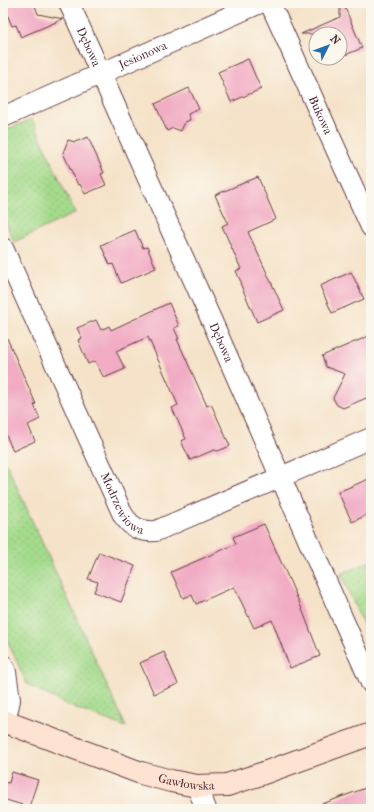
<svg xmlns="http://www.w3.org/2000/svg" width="374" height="812" font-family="'IM FELL French Canon',serif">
<defs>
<pattern id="grass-dots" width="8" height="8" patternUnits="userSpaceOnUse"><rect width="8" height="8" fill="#a4db8c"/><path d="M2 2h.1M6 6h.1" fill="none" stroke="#8fbc79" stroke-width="1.8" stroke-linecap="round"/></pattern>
</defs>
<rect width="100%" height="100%" fill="#fbf7ec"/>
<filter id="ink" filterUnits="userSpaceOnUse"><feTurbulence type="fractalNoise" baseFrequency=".025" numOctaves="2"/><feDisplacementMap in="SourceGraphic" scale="8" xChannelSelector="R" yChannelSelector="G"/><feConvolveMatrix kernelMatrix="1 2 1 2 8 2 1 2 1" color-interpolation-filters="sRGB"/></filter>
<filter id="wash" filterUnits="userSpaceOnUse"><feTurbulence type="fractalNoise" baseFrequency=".012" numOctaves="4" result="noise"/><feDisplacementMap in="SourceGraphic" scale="16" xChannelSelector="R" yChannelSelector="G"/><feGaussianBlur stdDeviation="0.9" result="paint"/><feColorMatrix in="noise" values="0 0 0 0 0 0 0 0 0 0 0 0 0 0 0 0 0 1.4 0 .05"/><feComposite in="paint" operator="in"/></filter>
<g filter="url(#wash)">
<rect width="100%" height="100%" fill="#f5e2c8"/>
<g fill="url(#grass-dots)" stroke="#777d5c">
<path d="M32,119L75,213L14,242L3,216V131Z"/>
<path d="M6,463L126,727L69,706L27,684L3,631V464Z"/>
<path d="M371,561V642L341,574Z"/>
</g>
<g id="blocks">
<g fill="#f1acc4">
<path d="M16,3H34L38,14L63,19L21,37L16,25L12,26L4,7Z"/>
<path d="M340,3H343L362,48L345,55L340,43V34H301L340,17Z"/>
<path d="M248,59L261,89L231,102L218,72Z"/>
<path d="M189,88L199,109L188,114L190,120L185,122L181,131L173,128L167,131L155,104Z"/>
<path d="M88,137L104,173L101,174L106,185L85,194L80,184L78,185L63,153L68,140L75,142Z"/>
<path d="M258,177L276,219L248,232L284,310L257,322L240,283L241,282L236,271L241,269L222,226L228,223L215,195Z"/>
<path d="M135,230L143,248L147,247L156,268L121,283L113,264L110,265L101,245Z"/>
<path d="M351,272L364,299L332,313L320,286Z"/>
<path d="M169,303L179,326L174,328L179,339H177L207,406L211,404L230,446L218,451L214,450L190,460L181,441L186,439L172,408L178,405L148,337L116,351L125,369L104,378L95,361L88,364L78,340L82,338L77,328L96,320L101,330L109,326L111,330Z"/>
<path d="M3,329L36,404L34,405L40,419L28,425L35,441L13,451L3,428Z"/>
<path d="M371,335V396L343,408L337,405L333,398L345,374L326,367L322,356Z"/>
<path d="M371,478V513L352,522L338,492Z"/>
<path d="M264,524L300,604L320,656L290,668L272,620L254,628L234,587L196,604L192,595L183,598L171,572L236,544L233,537Z"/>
<path d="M99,552L135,566L121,602L94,592L98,582L88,579Z"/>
<path d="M164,652L178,684L154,694L140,663Z"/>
<path d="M12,772L38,780L29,807L3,799V782L9,783Z"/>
<path d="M371,786V809H314V807Z"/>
</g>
</g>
</g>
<g filter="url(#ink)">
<use href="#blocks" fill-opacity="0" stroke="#643c43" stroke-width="1"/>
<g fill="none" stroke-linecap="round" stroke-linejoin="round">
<defs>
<g id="street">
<path id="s1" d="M69,3L215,328L371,683"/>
<path id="s2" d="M270,3L371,227"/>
<path id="s3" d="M3,117L260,3"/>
<path id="s4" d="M3,248L123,515C132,528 140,532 156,531L371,438"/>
<path d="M3,665L6,672L10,700L5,722"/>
<path d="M197,786L206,809"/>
</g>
<g id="secondary">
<path id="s5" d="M3,721L141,773L171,781L197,786L227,785L261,774L371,734"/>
</g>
</defs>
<use href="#street" stroke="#643c43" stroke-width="22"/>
<use href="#secondary" stroke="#643c43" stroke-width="24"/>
<use href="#street" stroke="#fff" stroke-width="20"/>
<use href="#secondary" stroke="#fee3d2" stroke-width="22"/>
</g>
</g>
<g text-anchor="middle" stroke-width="3" stroke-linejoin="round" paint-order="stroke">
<g font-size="12" fill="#4a1f2b" stroke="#fbf7ec">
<text dy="4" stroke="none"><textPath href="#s1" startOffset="48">Dębowa</textPath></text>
<text dy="4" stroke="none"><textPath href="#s3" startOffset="153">Jesionowa</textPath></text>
<text dy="4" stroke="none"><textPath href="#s2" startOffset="123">Bukowa</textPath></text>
<text dy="4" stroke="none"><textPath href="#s1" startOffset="372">Dębowa</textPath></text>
<text dy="4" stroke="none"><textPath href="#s4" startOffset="283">Modrzewiowa</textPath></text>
<text dy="4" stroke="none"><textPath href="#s5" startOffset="194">Gawłowska</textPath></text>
</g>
</g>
<rect width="374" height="812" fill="none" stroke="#fbf7ec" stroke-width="16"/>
<g transform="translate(328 46) rotate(48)"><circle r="19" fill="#fbf7ec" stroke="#b4a19f"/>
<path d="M0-3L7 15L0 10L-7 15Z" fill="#1f6fb2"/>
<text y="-6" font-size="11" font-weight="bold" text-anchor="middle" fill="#4a1f2b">N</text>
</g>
</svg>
